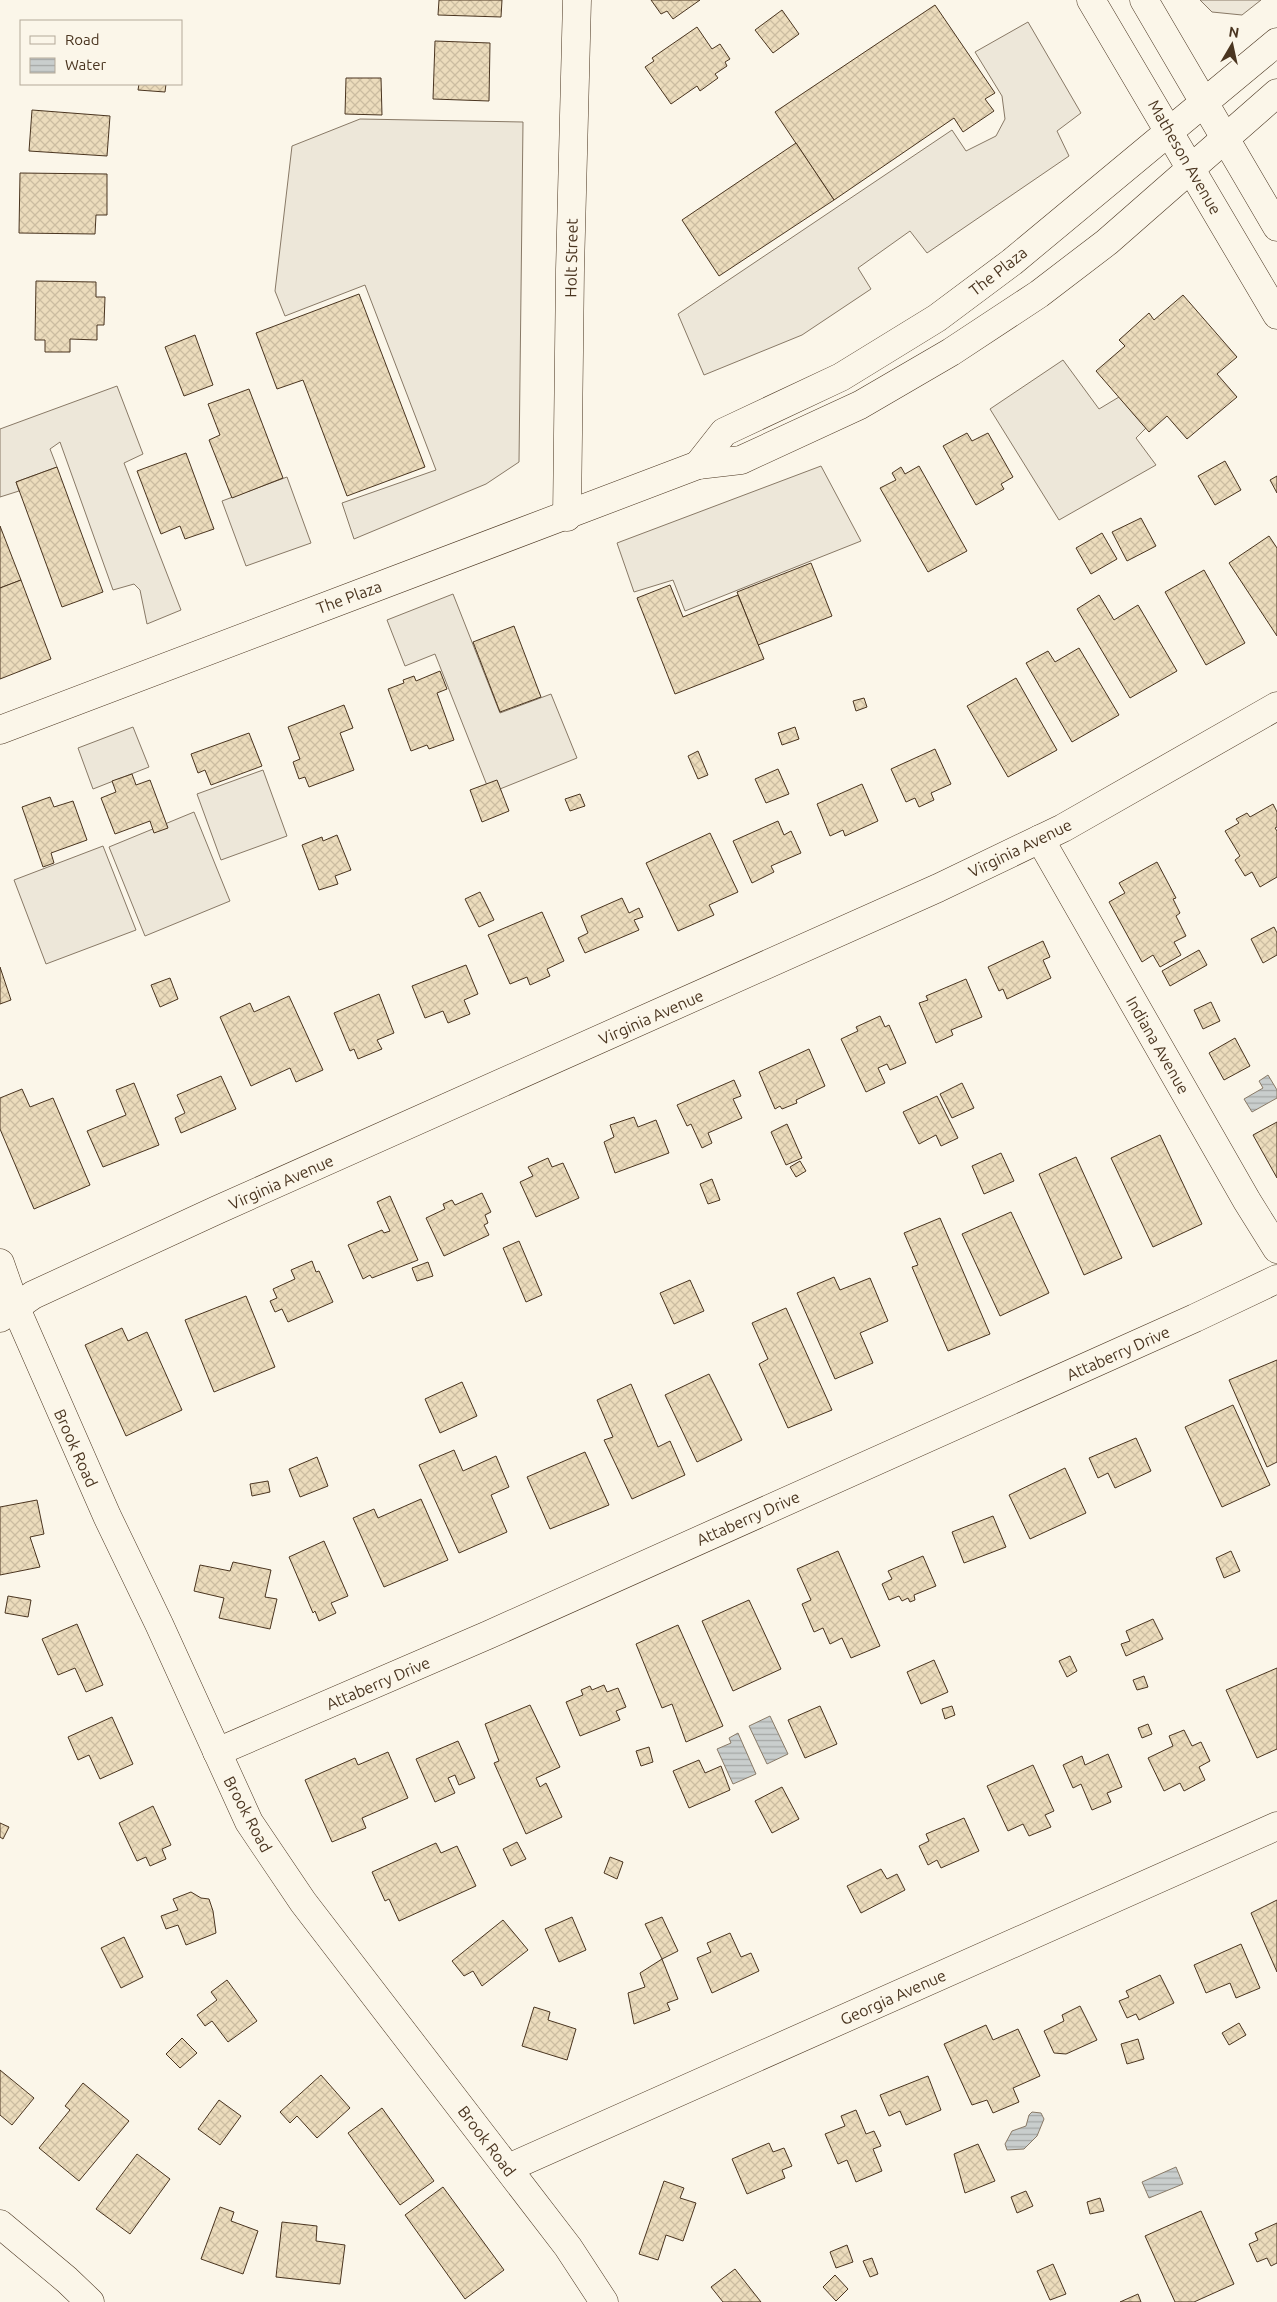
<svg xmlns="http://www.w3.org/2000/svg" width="1277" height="2302" font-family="Ubuntu,sans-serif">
<defs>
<pattern id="water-rules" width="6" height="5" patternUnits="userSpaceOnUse" patternTransform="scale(1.25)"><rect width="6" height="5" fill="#c9cecd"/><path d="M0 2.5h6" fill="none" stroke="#a5a8a6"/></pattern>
<pattern id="building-cross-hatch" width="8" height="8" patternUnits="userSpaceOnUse" patternTransform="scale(1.25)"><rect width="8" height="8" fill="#ecdcbc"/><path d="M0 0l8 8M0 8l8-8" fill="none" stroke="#ccbda1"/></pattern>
</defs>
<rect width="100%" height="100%" fill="#fbf6e9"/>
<g fill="#ede7d9" stroke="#887966">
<path d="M1200,0H1261L1242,15L1212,12Z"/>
<path d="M1028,22L1081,113L1057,131L1069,156L927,253L910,231L858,268L871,289L802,335L704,375L678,314L952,130L966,151L996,136L1005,119L1002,96L975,52Z"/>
<path d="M360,119L523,122L519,462L486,484L354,539L342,503L436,470L365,285L285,316L275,291L292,146Z"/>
<path d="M1063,360L1099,409L1119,397L1146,428L1136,438L1156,465L1059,520L990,409Z"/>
<path d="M117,386L143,454L124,463L181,610L147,624L140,590L134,584L113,590L60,442L50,449L57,467L16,482L19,491L0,497V429Z"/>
<path d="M821,466L861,541L685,611L673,580L634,592L617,543Z"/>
<path d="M287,477L311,543L246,566L222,501Z"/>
<path d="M453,594L500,713L551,694L577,758L490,793L435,654L405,666L387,620Z"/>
<path d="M133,727L149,767L93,789L78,748Z"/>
<path d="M263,770L287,836L221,860L197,794Z"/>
<path d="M194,812L230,901L145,936L109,847Z"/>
<path d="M103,846L136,930L46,964L14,880Z"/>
</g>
<g fill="url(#water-rules)" stroke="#887966">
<path d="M1268,1075L1277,1090V1098L1252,1112L1244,1099L1263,1088L1259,1081Z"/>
<path d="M770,1716L788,1754L767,1764L749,1726Z"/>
<path d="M738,1733L756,1774L733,1784L717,1749L731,1743L729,1738Z"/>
<path d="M1032,2112L1041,2113L1044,2119L1037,2136L1024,2149L1007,2150L1005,2144L1012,2131L1026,2126L1029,2115Z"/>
<path d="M1176,2167L1183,2184L1149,2198L1142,2182Z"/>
</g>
<g fill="url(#building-cross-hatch)" stroke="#4a3520">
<path d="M439,0H502L501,17L438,15Z"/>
<path d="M651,0H700L673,19L667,11L661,14Z"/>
<path d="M935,5L995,93L985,99L994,111L963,132L954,118L834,200L775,112Z"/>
<path d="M782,10L799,34L773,53L755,30Z"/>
<path d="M697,27L712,49L720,44L730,59L725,62L727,66L715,74L718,78L700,91L697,86L671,104L645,67L654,61L652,58Z"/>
<path d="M435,41L490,43L489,101L433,99Z"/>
<path d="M346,78H381L382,115L345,114Z"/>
<path d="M139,84H166L165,92L138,90Z"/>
<path d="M32,110L110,116L107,156L29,151Z"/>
<path d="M796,143L834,200L719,276L682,220Z"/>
<path d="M20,173L107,174V215H96L95,234L19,233Z"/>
<path d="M36,281L96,282V297H105L104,325H97V340L70,339V352H45V340H35Z"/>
<path d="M359,294L425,467L347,496L303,380L277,389L256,333Z"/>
<path d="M1183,295L1237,357L1217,374L1237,397L1187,439L1167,416L1149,432L1096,371L1125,346L1119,340L1149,313L1154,320Z"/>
<path d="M195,335L213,385L184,396L165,347Z"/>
<path d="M249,389L283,478L232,498L209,440L220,435L208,404Z"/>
<path d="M967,433L972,441L988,433L1013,477L1001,484L1004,489L976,505L943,446Z"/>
<path d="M186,453L214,529L185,539L180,526L161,534L137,471Z"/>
<path d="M1225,461L1241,490L1215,505L1198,476Z"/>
<path d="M919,466L967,551L928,572L880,488L896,480L892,473L901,467L905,474Z"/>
<path d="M57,467L103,592L62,607L16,482Z"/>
<path d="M1277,476V493L1270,480Z"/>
<path d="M1141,518L1156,546L1127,561L1112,532Z"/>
<path d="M0,526L21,580L0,588Z"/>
<path d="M1102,533L1117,559L1091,574L1076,548Z"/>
<path d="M1269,536L1277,548V636L1229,563Z"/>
<path d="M811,563L832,616L758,645L737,592Z"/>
<path d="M1204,570L1245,643L1206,665L1165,592Z"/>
<path d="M21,580L51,659L0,679V588Z"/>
<path d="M670,585L683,617L738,595L764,659L675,694L637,598Z"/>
<path d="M1099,595L1114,620L1138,605L1177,671L1130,698L1077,609Z"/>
<path d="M514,626L541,697L500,712L473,642Z"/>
<path d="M1079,648L1119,715L1072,742L1026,663L1048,651L1055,662Z"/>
<path d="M440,671L447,689L437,693L454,740L429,749L427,745L411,751L388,689L404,683L403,680L414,676L416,681Z"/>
<path d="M1016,678L1057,750L1008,777L967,706Z"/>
<path d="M864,698L867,707L856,711L853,701Z"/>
<path d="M344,705L353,728L340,733L354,770L309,787L305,777L299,779L293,762L300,759L288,727Z"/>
<path d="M795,727L799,739L782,745L778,733Z"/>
<path d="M249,733L262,766L211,785L205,770L198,773L191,754Z"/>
<path d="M935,749L951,784L931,793L934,800L919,807L915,798L906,802L891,769Z"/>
<path d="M698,751L708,775L698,779L688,756Z"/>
<path d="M778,769L789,794L766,803L755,779Z"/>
<path d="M132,774L136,785L150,780L168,828L154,833L150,821L115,834L101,798L116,792L112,781Z"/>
<path d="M497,780L509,811L482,822L470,790Z"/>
<path d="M862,784L878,821L845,836L843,830L830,836L817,804Z"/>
<path d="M580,794L585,806L570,811L565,799Z"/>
<path d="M50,797L54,807L73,801L87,840L51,853L54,863L43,867L22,807Z"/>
<path d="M1273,804L1277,812V827L1275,828L1277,831V877L1260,887L1252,872L1245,876L1235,860L1240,856L1225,831L1239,823L1236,819L1247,813L1250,817Z"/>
<path d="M778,821L784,835L791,831L801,853L771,866L774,872L752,883L733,841Z"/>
<path d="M710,833L738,892L709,905L714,915L678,931L646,863Z"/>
<path d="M337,835L351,870L335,876L338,884L319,890L302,845L322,837L323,841Z"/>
<path d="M1157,862L1176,898L1173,899L1180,913L1176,916L1186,936L1174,942L1181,955L1160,967L1153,955L1142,962L1109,902L1125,893L1119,883Z"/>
<path d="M480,892L494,920L479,927L465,899Z"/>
<path d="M622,898L629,913L639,908L643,917L634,920L639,930L585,953L578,938L588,933L581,916Z"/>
<path d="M542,912L564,961L547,969L550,976L530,985L527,977L510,984L488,935Z"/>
<path d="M1274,927L1277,933V955L1263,963L1251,939Z"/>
<path d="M1043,941L1050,957L1043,960L1051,978L1007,999L1003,989L999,991L988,967Z"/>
<path d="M1199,950L1207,965L1170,986L1162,971Z"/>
<path d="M466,965L478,994L464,1000L470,1014L448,1023L443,1011L425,1018L412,986Z"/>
<path d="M0,967L11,1000L0,1004Z"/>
<path d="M170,978L178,999L160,1007L151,985Z"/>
<path d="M966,979L982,1017L951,1030L953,1035L936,1043L919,1003L928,1000L926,996Z"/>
<path d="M379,994L394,1033L377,1040L382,1049L358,1059L354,1049L350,1051L334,1013Z"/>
<path d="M289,996L323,1070L296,1082L290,1068L251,1086L220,1017L250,1003L254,1012Z"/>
<path d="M1211,1002L1220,1021L1203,1029L1194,1010Z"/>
<path d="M880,1016L885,1027L889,1025L906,1063L890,1070L887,1064L878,1068L885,1083L866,1092L841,1039L858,1031L856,1027Z"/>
<path d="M1235,1038L1250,1066L1224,1080L1209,1053Z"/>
<path d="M809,1049L825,1086L796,1100L797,1103L782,1109L780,1106L775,1109L759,1072Z"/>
<path d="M221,1076L236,1109L181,1133L175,1118L185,1113L177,1095Z"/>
<path d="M734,1080L741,1096L733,1099L742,1118L708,1133L712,1143L702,1148L691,1124L687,1126L677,1105Z"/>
<path d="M134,1083L159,1145L103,1167L87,1131L126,1115L116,1090Z"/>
<path d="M962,1083L974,1108L952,1118L940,1094Z"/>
<path d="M22,1089L30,1107L53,1098L90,1185L34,1209L0,1129V1098Z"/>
<path d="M937,1096L958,1138L941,1146L936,1135L919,1144L903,1112Z"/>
<path d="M634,1117L638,1127L656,1120L669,1153L615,1173L604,1142L614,1137L610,1125Z"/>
<path d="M1277,1122V1178L1253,1135Z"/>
<path d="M787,1124L802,1158L786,1165L771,1132Z"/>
<path d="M1160,1135L1202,1224L1153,1247L1111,1158Z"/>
<path d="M1001,1153L1014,1181L984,1194L972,1166Z"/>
<path d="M1076,1157L1122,1258L1084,1275L1039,1174Z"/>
<path d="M548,1158L552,1167L563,1163L579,1198L536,1217L520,1182L533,1176L528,1167Z"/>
<path d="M800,1161L806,1171L796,1177L790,1167Z"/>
<path d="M712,1179L720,1200L708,1204L700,1184Z"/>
<path d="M482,1193L491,1212L485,1215L488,1223L484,1225L489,1235L444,1256L426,1218L445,1209L443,1204L452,1200L455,1205Z"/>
<path d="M390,1196L418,1260L372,1278L370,1275L363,1279L348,1245L382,1230L384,1233L390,1231L377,1202Z"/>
<path d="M1011,1212L1049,1293L1000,1316L962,1234Z"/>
<path d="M940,1218L990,1334L948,1351L912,1267L918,1265L904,1233Z"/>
<path d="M519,1241L542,1295L526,1302L503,1248Z"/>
<path d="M312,1261L316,1272L319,1271L333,1302L288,1322L282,1309L275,1312L270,1301L277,1298L273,1289L295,1279L291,1270Z"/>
<path d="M428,1262L433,1276L417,1281L412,1268Z"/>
<path d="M834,1277L840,1290L870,1278L888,1321L860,1333L873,1363L835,1379L797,1293Z"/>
<path d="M690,1280L704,1311L674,1324L660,1293Z"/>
<path d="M246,1296L275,1367L214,1392L185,1320Z"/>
<path d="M786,1308L832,1410L788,1428L759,1364L768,1359L752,1323Z"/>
<path d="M122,1328L128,1341L147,1332L182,1410L126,1436L85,1345Z"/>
<path d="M1277,1360V1462L1267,1467L1229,1380Z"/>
<path d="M709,1374L742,1440L697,1462L665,1395Z"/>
<path d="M462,1382L477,1416L440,1433L425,1399Z"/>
<path d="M631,1384L658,1447L670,1441L685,1475L632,1499L604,1440L613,1437L597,1400Z"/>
<path d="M1233,1405L1270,1485L1222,1507L1185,1427Z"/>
<path d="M1136,1438L1151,1471L1115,1488L1108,1473L1098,1478L1089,1458Z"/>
<path d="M454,1450L463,1471L496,1456L509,1487L491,1495L507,1532L459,1553L419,1465Z"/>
<path d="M585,1452L609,1505L550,1529L527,1477Z"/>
<path d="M317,1457L328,1486L300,1497L289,1469Z"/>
<path d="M1065,1468L1086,1513L1030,1539L1009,1495Z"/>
<path d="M268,1481L270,1492L252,1496L250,1484Z"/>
<path d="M421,1499L448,1560L384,1587L353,1518L374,1509L378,1518Z"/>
<path d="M37,1500L44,1534L30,1537L40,1567L0,1575V1507Z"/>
<path d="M993,1516L1006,1547L964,1563L952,1532Z"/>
<path d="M324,1541L348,1596L331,1603L336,1613L319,1621L315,1611L313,1613L289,1557Z"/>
<path d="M838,1551L880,1646L851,1658L842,1638L830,1644L823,1628L814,1632L802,1604L811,1600L797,1569Z"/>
<path d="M1231,1551L1240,1571L1224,1578L1216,1558Z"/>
<path d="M923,1556L936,1586L914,1595L915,1600L910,1602L908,1598L902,1601L899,1596L889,1600L882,1584L892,1579L888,1571Z"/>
<path d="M233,1562L271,1570L265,1597L277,1599L270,1629L219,1618L224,1598L194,1591L200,1565L230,1571Z"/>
<path d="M8,1596L31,1600L28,1617L5,1613Z"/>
<path d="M749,1600L781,1669L733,1691L702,1621Z"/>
<path d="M1153,1619L1163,1639L1126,1656L1121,1644L1130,1641L1126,1631Z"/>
<path d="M77,1624L103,1685L86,1692L75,1668L58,1675L42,1639Z"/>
<path d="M678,1625L723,1726L686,1742L672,1704L662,1708L636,1644Z"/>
<path d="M1070,1656L1077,1671L1067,1677L1059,1661Z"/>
<path d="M934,1660L948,1692L921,1704L907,1672Z"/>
<path d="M1277,1668V1749L1257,1758L1226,1690Z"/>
<path d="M1144,1676L1148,1687L1137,1690L1133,1680Z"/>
<path d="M604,1685L607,1692L618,1688L626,1707L616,1711L620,1720L580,1736L566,1702L583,1695L581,1690L590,1686L592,1690Z"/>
<path d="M530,1705L560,1767L536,1778L540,1787L546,1783L562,1817L526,1834L494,1763L499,1761L485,1724Z"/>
<path d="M820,1706L837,1744L805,1758L788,1720Z"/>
<path d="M952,1706L955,1715L945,1719L942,1709Z"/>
<path d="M112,1717L133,1764L100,1779L89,1755L78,1760L68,1737Z"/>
<path d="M1148,1724L1152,1734L1142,1738L1138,1728Z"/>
<path d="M1184,1730L1192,1746L1201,1742L1210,1761L1199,1767L1205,1780L1184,1791L1180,1783L1164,1791L1148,1758L1173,1746L1169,1736Z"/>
<path d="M458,1741L475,1778L459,1785L455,1775L448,1778L455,1793L435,1802L416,1759Z"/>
<path d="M649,1747L653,1762L641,1766L636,1751Z"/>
<path d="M388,1752L408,1798L362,1818L366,1828L332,1842L305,1780L355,1758L358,1765Z"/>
<path d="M1108,1754L1122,1787L1107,1793L1111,1802L1092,1810L1081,1784L1073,1788L1063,1765L1082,1756L1085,1765Z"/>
<path d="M699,1760L705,1773L721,1766L730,1790L689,1808L673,1771Z"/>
<path d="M1033,1765L1054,1811L1045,1815L1051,1827L1029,1836L1023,1824L1008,1831L987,1786Z"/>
<path d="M782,1787L799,1819L772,1833L755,1801Z"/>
<path d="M153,1806L171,1845L162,1849L166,1859L150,1866L146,1857L137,1861L119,1823Z"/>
<path d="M964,1818L979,1851L941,1868L937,1860L928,1865L919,1846L929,1841L926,1834Z"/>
<path d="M0,1823L9,1827L3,1839L0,1837Z"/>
<path d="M517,1842L526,1859L511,1866L503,1849Z"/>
<path d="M436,1843L441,1853L457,1846L476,1886L399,1921L389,1899L385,1901L372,1872Z"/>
<path d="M610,1857L623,1862L617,1879L604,1873Z"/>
<path d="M881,1869L887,1879L897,1874L905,1890L861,1913L847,1886Z"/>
<path d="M191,1892L201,1898L209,1899L213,1911L216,1933L186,1945L178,1925L166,1929L161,1916L178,1910L173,1899Z"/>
<path d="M1277,1900V1972L1251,1913Z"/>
<path d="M572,1917L586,1950L559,1962L545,1929Z"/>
<path d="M662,1917L678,1951L662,1959L645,1924Z"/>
<path d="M503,1920L528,1950L482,1986L473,1971L464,1976L452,1961Z"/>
<path d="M730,1933L741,1957L751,1953L759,1971L712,1993L697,1958L711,1952L707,1943Z"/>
<path d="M124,1937L143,1977L121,1988L101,1948Z"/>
<path d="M1241,1944L1260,1988L1236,1998L1230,1983L1206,1993L1194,1965Z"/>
<path d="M662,1959L678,1999L667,2003L670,2010L634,2024L628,1993L645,1987L640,1973Z"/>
<path d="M1160,1975L1174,2003L1139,2020L1136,2014L1127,2018L1119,2001L1129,1997L1126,1991Z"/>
<path d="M227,1980L257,2021L228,2042L212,2021L205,2026L197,2015L217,2000L211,1992Z"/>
<path d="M1080,2006L1097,2040L1066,2054L1054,2053L1044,2031L1064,2021L1062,2015Z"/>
<path d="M534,2007L550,2012L548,2020L576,2029L567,2060L522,2046Z"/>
<path d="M1239,2023L1246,2035L1229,2045L1222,2033Z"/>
<path d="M986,2025L993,2040L1018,2029L1040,2076L1013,2088L1019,2102L993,2113L987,2100L972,2105L944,2044Z"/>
<path d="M182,2038L197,2053L180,2068L166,2054Z"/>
<path d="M1138,2039L1144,2059L1127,2064L1121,2044Z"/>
<path d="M0,2070L34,2098L12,2125L0,2115Z"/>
<path d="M321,2075L350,2108L317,2138L297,2116L290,2123L280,2112Z"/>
<path d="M928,2076L941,2110L906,2125L900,2111L889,2116L880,2095Z"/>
<path d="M83,2083L129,2121L79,2181L39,2148L70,2110L65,2106Z"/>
<path d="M219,2100L241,2116L220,2145L198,2129Z"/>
<path d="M382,2108L434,2181L400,2205L348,2133Z"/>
<path d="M856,2110L866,2134L874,2131L881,2146L873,2149L882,2171L856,2182L847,2160L838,2164L825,2134L845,2126L841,2116Z"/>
<path d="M769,2143L773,2152L784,2148L792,2166L782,2170L785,2178L747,2194L732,2159Z"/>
<path d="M978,2144L995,2181L965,2193L954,2154Z"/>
<path d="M137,2154L170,2179L130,2234L96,2209Z"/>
<path d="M664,2181L684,2188L680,2198L696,2203L683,2241L666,2235L658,2260L639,2254Z"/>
<path d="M443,2187L504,2270L465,2299L405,2215Z"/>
<path d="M1026,2191L1033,2206L1017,2213L1011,2197Z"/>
<path d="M1100,2198L1104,2211L1090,2214L1087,2202Z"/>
<path d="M220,2207L234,2212L231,2221L258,2231L243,2274L201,2259Z"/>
<path d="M1201,2211L1234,2284L1194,2302H1175L1145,2236Z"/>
<path d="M282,2222L317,2226L316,2241L345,2245L340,2284L276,2277Z"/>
<path d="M1277,2223V2263L1271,2266L1267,2258L1257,2262L1249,2244L1258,2240L1255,2233Z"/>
<path d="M847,2245L853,2262L836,2268L830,2252Z"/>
<path d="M872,2258L878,2274L870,2277L863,2261Z"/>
<path d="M1053,2264L1066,2294L1050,2300L1037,2271Z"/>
<path d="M735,2269L761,2302H723L711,2287Z"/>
<path d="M835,2275L848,2289L836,2301L823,2287Z"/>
<path d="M1138,2294L1141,2302H1120Z"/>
</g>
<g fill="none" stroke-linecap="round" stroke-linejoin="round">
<defs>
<g id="minor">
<path d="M1091,0L1277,315"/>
<path d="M1144,0L1277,227"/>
<path d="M567,517L570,270L577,0"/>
<path d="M1040,839L1247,1201L1277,1249"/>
<path d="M0,1263L15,1306L107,1516L159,1624L249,1822L303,1902L568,2247L604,2302"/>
<path d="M0,1318L33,1295L217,1210L938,888L1063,828L1277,706"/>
<path d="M217,1752L488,1635L1195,1318L1277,1279"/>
<path d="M508,2168L1277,1826"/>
<path d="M0,2224L67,2280L90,2302"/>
</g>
<g id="major">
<path d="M698,465L724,432L841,377L937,318L1012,262L1277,42"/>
<path d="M0,730L698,465L741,460L860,405L951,352L1039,294L1107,242L1277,93"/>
</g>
</defs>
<use href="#minor" stroke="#4a3520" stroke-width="29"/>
<use href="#major" stroke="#4a3520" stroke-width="29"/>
<use href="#minor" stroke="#fbf6e9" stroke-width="28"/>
<use href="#major" stroke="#fbf6e9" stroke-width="28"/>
</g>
<g text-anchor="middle" stroke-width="4" stroke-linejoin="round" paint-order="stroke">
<g font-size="16" fill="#4a3520" stroke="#fbf6e9">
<text transform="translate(1185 157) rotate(60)" y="6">Matheson Avenue</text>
<text transform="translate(571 258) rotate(-89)" y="6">Holt Street</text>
<text transform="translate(998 271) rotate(-38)" y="6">The Plaza</text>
<text transform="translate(349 597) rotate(-20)" y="6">The Plaza</text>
<text transform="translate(1020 848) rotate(-26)" y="6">Virginia Avenue</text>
<text transform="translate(651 1017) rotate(-24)" y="6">Virginia Avenue</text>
<text transform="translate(1158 1045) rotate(60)" y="6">Indiana Avenue</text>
<text transform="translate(281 1182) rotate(-24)" y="6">Virginia Avenue</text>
<text transform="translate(1118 1353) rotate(-24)" y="6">Attaberry Drive</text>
<text transform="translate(76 1448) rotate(66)" y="6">Brook Road</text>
<text transform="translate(748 1518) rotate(-24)" y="6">Attaberry Drive</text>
<text transform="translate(378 1683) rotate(-23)" y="6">Attaberry Drive</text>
<text transform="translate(248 1814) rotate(62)" y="6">Brook Road</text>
<text transform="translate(893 1997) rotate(-24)" y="6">Georgia Avenue</text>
<text transform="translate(487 2141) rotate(53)" y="6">Brook Road</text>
</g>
</g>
<rect x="20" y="20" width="162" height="65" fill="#fbf6e9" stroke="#b4a999"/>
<rect x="30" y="36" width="25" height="8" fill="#fbf6e9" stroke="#b4a999"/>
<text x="65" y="45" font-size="15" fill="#4a3520">Road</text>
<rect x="30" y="58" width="25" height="15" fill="url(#water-rules)" stroke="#b4a999"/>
<text x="65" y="70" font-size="15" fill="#4a3520">Water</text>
<g transform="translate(1232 45) rotate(9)" stroke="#fbf6e9" stroke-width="4" paint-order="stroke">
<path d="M0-4L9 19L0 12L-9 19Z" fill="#4a3520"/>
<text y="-8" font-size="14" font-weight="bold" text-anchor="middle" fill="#4a3520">N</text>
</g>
</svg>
